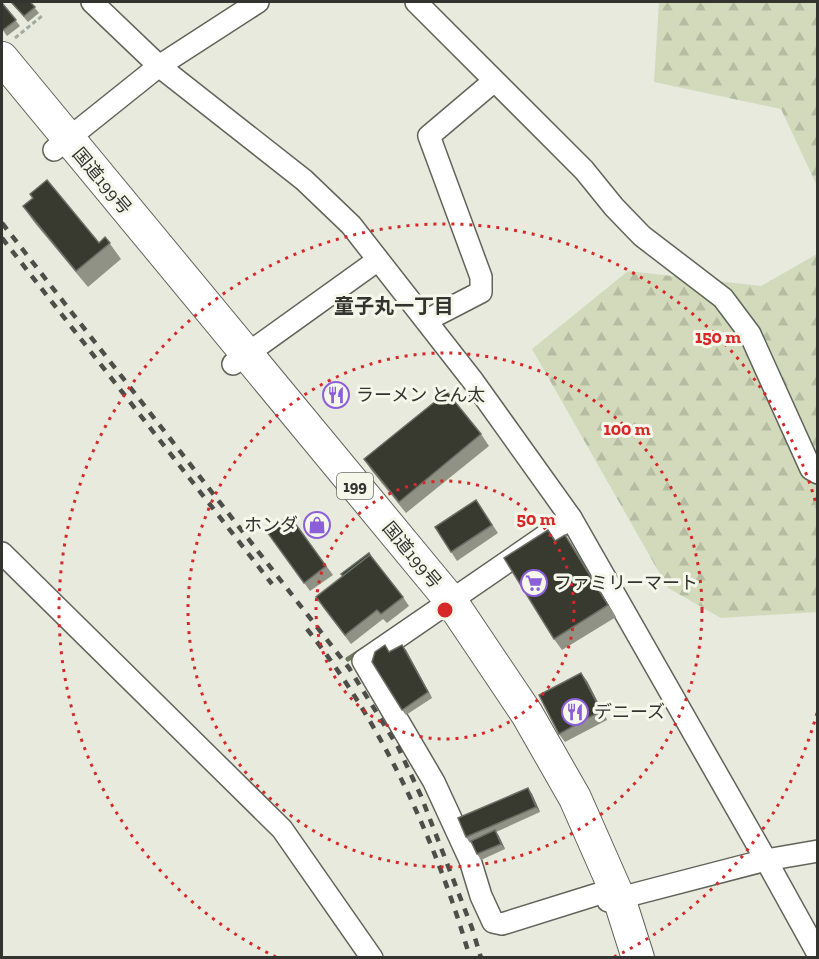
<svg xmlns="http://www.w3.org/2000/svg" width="819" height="959" font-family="'Zilla Slab','Noto Sans JP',serif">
<defs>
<pattern id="forest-firs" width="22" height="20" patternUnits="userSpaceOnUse" patternTransform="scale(1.5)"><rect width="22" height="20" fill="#d3dabc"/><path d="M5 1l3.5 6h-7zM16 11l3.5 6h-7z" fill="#b6bca2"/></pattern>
</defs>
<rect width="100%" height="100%" fill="#e7eadd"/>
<g fill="url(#forest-firs)">
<path d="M659,2H817V186L781,109L654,82Z"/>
<path d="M817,254V612L721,618L668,588L532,349L628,271L761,286Z"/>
</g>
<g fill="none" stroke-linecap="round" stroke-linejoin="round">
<path stroke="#727760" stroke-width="5" d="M348,659L362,650"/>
<defs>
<g id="minor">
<path d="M92,2L159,66L304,180L351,225L473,381L571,518L766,860L818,954"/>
<path d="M416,2L584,170L614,207L642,236L723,298L750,334L811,469L818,473"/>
<path d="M54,150L159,66L258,2"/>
<path d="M427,320L481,292V277L429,136L494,81"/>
<path d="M233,364L378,260"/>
<path d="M571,518L363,661L434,782L470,860L481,896L493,922L502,924L598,894"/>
<path d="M2,553L282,829L372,958"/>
<path d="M608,901L766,860L818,851"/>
</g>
<path id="highway" d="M2,58L451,601L527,714L575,798L619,898L638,958"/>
</defs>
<use href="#minor" stroke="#616459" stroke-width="24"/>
<use href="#highway" stroke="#616459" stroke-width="34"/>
<path stroke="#a6a99f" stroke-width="3" stroke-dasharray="4.5 3" stroke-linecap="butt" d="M15,38L42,16"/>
<use href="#minor" stroke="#fff" stroke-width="21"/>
<use href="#highway" stroke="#fff" stroke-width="32"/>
<g stroke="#4d4e48" stroke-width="4.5" stroke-dasharray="8 8" stroke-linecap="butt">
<path d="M2,223L349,668L398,747L421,796L472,928L481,958"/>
<path d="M2,238L272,584"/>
<path d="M307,629C383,725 436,840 470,958"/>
</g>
</g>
<g fill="#909286">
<path d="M11,2H30L39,13L28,22Z"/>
<path d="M2,3L20,26L7,36L2,29Z"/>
<path d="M23,206L99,243L105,237L121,259L88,287L34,222Z"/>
<path d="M481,434L489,446L406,513L372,471L364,459Z"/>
<path d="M476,500L498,533L457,561L435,527Z"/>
<path d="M289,515L333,575L310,591L267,532Z"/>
<path d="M548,530L556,541L573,547L616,617L562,650L554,639Z"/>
<path d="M403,597L409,606L387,623L383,619L351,644L322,606Z"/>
<path d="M406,650L432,698L406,715L402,710L390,652Z"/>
<path d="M587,681L607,720L565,742L559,734Z"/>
<path d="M528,788L532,794L540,812L496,832L505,849L481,860L477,854L471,842L470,843L466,837Z"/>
</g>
<g fill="#6c6f64">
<path d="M565,535L573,547L616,617L608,605Z"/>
<path d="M402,645L406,650L432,698L428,692Z"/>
<path d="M581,673L587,681L607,720L601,711Z"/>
<path d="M528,788L532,794L540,812L536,807Z"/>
<path d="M495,830L499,836L505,849L501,844Z"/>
</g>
<g fill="#383a30" stroke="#6c6f64" stroke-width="1.5">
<path d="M11,2H30L35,7L24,16Z"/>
<path d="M2,3L16,20L3,30L2,28Z"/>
<path d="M47,180L99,243L105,237L110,243L76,271L23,206L33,198L30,194Z"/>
<path d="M447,392L481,434L399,502L364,459Z"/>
<path d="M476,500L492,525L451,552L435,527Z"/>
<path d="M289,515L326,566L304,583L267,532Z"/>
<path d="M548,530L555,541L565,535L608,605L554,639L504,558Z"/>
<path d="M369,553L370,555L343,576L341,574Z"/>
<path d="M370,555L403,597L381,614L377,610L345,635L316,597Z"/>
<path d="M385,645L389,652L402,645L428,692L402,710L372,662L375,652Z"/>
<path d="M581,673L601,711L559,734L539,695Z"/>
<path d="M528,788L536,807L466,837L458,818Z"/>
<path d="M495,830L501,844L477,854L471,841Z"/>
</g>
<g fill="none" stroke="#d62828" stroke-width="3" stroke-dasharray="3 6">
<circle cx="445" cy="610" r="129"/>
<circle cx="445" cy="610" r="257"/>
<path d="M817 713A386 386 0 0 1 614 957M276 957A386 386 0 1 1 817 507"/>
</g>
<defs>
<symbol id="restaurant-ring" viewBox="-11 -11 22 22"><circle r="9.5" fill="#f4f7ea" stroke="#8c5ed8" stroke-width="1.5"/><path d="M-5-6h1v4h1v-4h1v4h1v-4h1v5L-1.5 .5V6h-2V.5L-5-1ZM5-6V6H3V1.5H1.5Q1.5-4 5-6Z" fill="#8c5ed8"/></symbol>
<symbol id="shop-ring" viewBox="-11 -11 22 22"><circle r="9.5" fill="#f4f7ea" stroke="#8c5ed8" stroke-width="1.5"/><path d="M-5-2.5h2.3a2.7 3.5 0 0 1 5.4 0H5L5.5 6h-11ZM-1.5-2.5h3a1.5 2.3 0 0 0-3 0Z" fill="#8c5ed8"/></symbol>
<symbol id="supermarket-ring" viewBox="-11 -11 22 22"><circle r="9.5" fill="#f4f7ea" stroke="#8c5ed8" stroke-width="1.5"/><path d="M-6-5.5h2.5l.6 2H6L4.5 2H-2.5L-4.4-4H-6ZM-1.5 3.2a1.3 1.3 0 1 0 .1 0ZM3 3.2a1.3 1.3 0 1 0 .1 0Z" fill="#8c5ed8"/></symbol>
</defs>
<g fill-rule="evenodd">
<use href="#restaurant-ring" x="321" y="380" width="30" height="30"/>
<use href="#shop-ring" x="302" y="510" width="30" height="30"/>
<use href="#supermarket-ring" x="519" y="568" width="30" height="30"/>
<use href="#restaurant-ring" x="560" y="697" width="30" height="30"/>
</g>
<g text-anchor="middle" stroke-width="6" stroke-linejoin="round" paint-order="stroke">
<rect fill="#f4f7ea" stroke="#6d6e67" stroke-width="1.5" x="337" y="473" width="36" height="26" rx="4.5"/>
<g font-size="16" font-weight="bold" fill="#33342f">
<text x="355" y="492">199</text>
</g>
<g font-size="18" fill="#33342f" stroke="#f4f7ea">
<text transform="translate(102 181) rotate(50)" y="6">国道199号</text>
<text transform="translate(412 555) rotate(50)" y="6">国道199号</text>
</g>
<g font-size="18" fill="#33342f" stroke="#f4f7ea" text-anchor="start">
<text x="356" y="401">ラーメン とん太</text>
<text x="298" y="531" text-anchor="end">ホンダ</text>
<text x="554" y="589">ファミリーマート</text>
<text x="594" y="718">デニーズ</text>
</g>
<g font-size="20" font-weight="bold" fill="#33342f" stroke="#f4f7ea">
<text x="394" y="313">童子丸一丁目</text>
</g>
</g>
<circle cx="445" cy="610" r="9" fill="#d62828" stroke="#f4f7ea" stroke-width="3"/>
<g font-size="18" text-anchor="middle" font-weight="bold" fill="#d62828" stroke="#f4f7ea" stroke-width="6" stroke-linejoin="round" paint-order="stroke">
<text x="718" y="343">150 m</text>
<text x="627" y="435">100 m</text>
<text x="536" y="525">50 m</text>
</g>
<rect width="819" height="959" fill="none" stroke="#33342f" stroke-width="6"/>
</svg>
